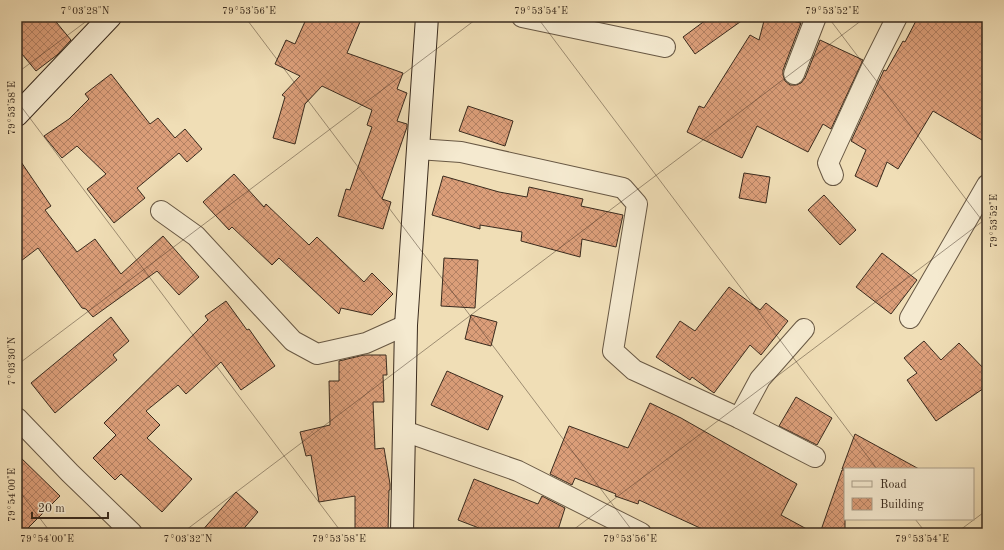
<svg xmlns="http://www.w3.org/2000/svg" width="1004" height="550" font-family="'Old Standard TT',serif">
<defs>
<pattern id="building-cross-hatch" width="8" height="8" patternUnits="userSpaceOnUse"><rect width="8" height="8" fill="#db9e79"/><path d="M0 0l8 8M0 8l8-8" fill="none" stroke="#b38163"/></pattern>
</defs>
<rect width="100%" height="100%" fill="#f0deb6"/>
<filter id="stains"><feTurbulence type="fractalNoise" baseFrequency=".005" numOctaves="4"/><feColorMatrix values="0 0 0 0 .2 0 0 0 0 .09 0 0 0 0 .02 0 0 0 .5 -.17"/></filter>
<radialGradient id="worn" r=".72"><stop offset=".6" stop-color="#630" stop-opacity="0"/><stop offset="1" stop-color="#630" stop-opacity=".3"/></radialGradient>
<g fill="url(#building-cross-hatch)" stroke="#3a2b1e">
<path d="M17,17H52L71,40L57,55L36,71L17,48Z"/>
<path d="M307,17H362L347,53L403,73L397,89L407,93L397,121L407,124V127L382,199L391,202L383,229L338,216L346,189L350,190L372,127L367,125L372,110L322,86L305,104L295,144L273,138L285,97L282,95L300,76L275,64L286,40L295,44Z"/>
<path d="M710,17H747L695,54L683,37Z"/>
<path d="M765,17H773L801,23L783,70V75L785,81L790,85H796L801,83L805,78L820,40L863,60L831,129L823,124L808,152L757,126L742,158L687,132L699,106L704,108L750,35L759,40Z"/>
<path d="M918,17H972L987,25V143L933,111L898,169L887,162L877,187L855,176L866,150L851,141L884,70L886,71L903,41L905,42Z"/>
<path d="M111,74L150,124L158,118L175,138L185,129L202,149L187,162L179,153L137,188L145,198L114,223L87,189L106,174L77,146L62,158L44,136L69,119L89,99L85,94Z"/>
<path d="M468,106L513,121L505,146L459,131Z"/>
<path d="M17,156L51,206L45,210L77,252L95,239L121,274L163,236L199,277L179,295L157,271L93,317L86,309L82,308L38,248L17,264Z"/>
<path d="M744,173L770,177L766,203L739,198Z"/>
<path d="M234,174L264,207L266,204L309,245L317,237L364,282L372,273L393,294L372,315L341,308L339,314L279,258L272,265L232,227L229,230L203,202Z"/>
<path d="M443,176L499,192L527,197L529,187L583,199L581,206L623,215L616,247L582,239L580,257L521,241L522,232L480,225V229L432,215Z"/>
<path d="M824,195L856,230L840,245L808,210Z"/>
<path d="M882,253L917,280L891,314L856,287Z"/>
<path d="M444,258L478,260L475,308L441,306Z"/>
<path d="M729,287L760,310L766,303L788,321L761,355L750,345L714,393L692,377L690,380L656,357L680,321L695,331Z"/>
<path d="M226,301L247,330L249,329L275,366L241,390L221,362L186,394L178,385L146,411L160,425L147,438L192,479L162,512L121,474L115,480L93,458L116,435L104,423L208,320L205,316Z"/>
<path d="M471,315L497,322L491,346L465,339Z"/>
<path d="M111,317L129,341L113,355L117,360L55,413L31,383Z"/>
<path d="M924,341L941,360L959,343L987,372V386L936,421L907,380L917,373L904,358Z"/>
<path d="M364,355H386L387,375H383L384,402H373L375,449L384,448L390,484V490H389L388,533H355V496L319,502L311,455L306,456L300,432L330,425L329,381H339V361Z"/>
<path d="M447,371L503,396L488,430L431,405Z"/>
<path d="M796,397L832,418L817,445L779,426Z"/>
<path d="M650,403L681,418L797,484L781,515L814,533H711L639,500L638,504L615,496L616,494L575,478L572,485L550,474L569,426L628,448Z"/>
<path d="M855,434L919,469H842Z"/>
<path d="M17,454L60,496L23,533H17Z"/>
<path d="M842,470H845V533H820Z"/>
<path d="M474,479L538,504L542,496L565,508L557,533H492L458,520Z"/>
<path d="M236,492L258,512L240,533H200Z"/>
</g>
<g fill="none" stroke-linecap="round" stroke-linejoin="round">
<defs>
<g id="street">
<path d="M522,17L665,47"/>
<path d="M794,74L816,17"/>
<path d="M418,149L461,152L623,188L637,204L613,351L634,370L739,418L815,457"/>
<path d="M833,175L828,163L872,67L897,17"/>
<path d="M161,211L196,236L293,341L317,354L366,343L406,325"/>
<path d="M910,318L987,185"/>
<path d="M17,418L70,473L132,533"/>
<path d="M739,418L760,379L804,329"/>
<path d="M404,431L518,471L641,533"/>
</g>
<g id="secondary">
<path d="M17,115L110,17"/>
<path d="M402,533L406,325L427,17"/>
</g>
</defs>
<use href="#street" stroke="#685844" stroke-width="22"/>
<use href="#secondary" stroke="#3a2b1e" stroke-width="24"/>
<use href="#street" stroke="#f5ead0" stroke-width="20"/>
<use href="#secondary" stroke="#f5ead0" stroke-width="22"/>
</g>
<path fill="none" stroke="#3a2b1e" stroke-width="1" stroke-opacity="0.45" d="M245,17L634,533M537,17L877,469M828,17L987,227M17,73L92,17M17,101L342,533M17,365L479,17M17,488L51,533M915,519L926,533M182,533L866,17M569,533L987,218M956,533L987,510"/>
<rect width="1004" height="550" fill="none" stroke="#f0deb6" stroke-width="44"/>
<rect x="844" y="468" width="130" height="52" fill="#f5ead0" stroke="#aa9e89"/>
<rect x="852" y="481" width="20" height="6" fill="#f5ead0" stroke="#aa9e89"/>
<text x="880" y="488" font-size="12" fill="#3a2b1e">Road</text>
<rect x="852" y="498" width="20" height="12" fill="url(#building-cross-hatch)" stroke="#aa9e89"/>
<text x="880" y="508" font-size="12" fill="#3a2b1e">Building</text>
<path d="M32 512v6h76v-6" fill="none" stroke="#3a2b1e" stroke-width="2"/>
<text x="38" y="512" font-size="12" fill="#3a2b1e" stroke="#f5ead0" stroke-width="3" paint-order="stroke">20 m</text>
<rect x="22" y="22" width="960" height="506" fill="none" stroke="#3a2b1e" stroke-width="1.5"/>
<g font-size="10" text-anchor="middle" fill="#3a2b1e">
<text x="85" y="14">7°03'28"N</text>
<text x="249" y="14">79°53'56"E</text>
<text x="541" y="14">79°53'54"E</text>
<text x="832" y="14">79°53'52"E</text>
<text transform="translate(11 108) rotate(-90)" y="4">79°53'58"E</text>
<text transform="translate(993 221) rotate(-90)" y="4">79°53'52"E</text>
<text transform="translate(11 361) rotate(-90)" y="4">7°03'30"N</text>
<text transform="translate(11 495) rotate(-90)" y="4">79°54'00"E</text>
<text x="47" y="542">79°54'00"E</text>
<text x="188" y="542">7°03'32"N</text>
<text x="339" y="542">79°53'58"E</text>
<text x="630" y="542">79°53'56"E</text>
<text x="922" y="542">79°53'54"E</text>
</g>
<rect width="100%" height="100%" filter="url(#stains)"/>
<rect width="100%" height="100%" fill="url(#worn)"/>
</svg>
